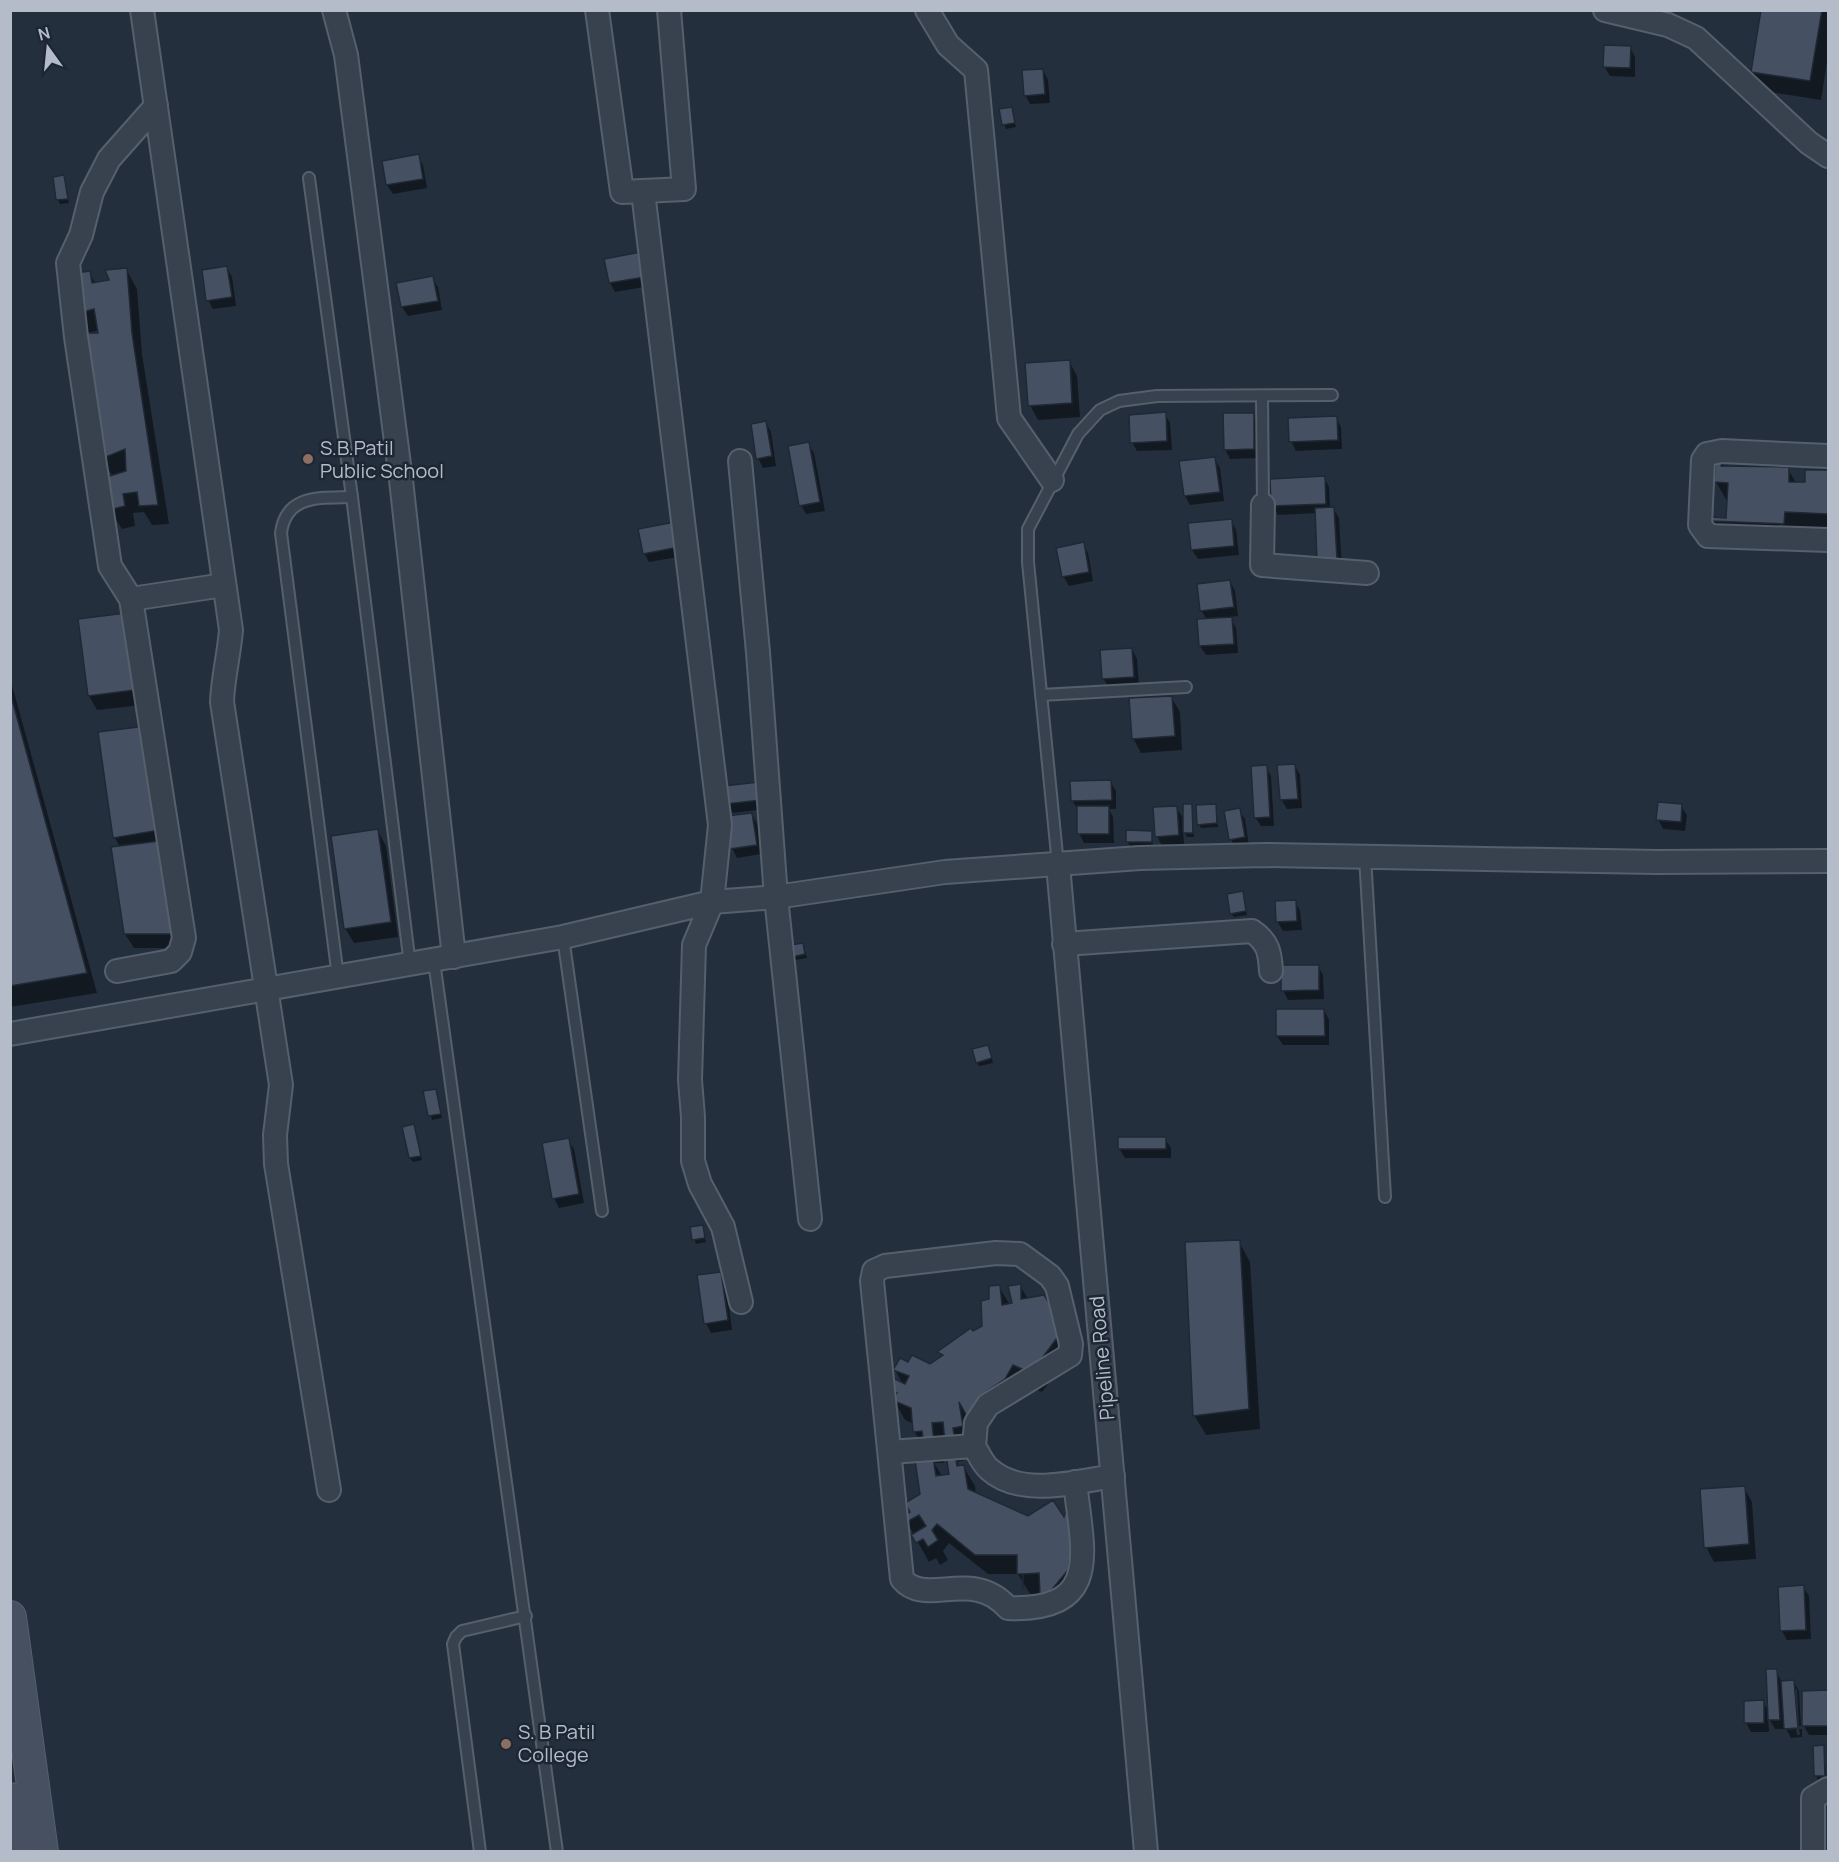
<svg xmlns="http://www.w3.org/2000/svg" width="1839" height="1862" font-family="Manrope,sans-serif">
<rect width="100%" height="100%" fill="#242f3e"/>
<g fill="#0007" fill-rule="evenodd">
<path d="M1763,10H1828V55L1821,100L1764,91L1752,72Z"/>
<path d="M1630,47L1635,57V77L1610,76L1604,66Z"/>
<path d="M1043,70L1048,80L1050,103L1030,104L1025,95Z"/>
<path d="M1011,109L1016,127L1006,129L1004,124Z"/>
<path d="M418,156L423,165L427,188L393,194L387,185L383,162Z"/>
<path d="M63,177L69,203L60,204L58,200Z"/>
<path d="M640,253L650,286L615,292L610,283Z"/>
<path d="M227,268L232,277L236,306L213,309L208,300Z"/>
<path d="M126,269L137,289L142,354L169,524L152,525L144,512L133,513L135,526L122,529L110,510L113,477L102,458L99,330L89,333L78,314L89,273L96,284L111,281Z"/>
<path d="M432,278L438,287L442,310L408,316L402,307L398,284Z"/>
<path d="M1069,361L1077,376L1080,417L1038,420L1030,405Z"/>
<path d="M1165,414L1170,423L1172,450L1137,451L1132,442Z"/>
<path d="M1253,414L1258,423L1259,458L1230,459L1225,449Z"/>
<path d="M1336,418L1341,427L1342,449L1296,451L1291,441Z"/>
<path d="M766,423L771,432L776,466L763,468L758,458Z"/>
<path d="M808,444L814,453L825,511L806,514L801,505Z"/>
<path d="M1214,458L1220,468L1224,501L1190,505L1185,496Z"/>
<path d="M1721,460L1725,467L1788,469L1796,483H1806V471L1828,472V533L1724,541L1713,521L1727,519V501L1716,482Z"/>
<path d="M1324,478L1329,487L1330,508H1333L1339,518L1342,569H1324L1317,513L1278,515L1273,506Z"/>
<path d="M1231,520L1236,530L1239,555L1198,559L1192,550L1190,524Z"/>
<path d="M674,524L684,556L649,562L644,553Z"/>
<path d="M1083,544L1088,553L1093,581L1069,586L1063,576Z"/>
<path d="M1230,581L1235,591L1238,616L1230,617L1236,628L1238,653L1206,655L1200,646L1207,620L1201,610Z"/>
<path d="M125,614L142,705L97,710L89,696Z"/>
<path d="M1132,649L1137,659L1139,686L1109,688L1103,678Z"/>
<path d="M10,678L97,993L10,1007Z"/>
<path d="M1171,697L1180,712L1182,750L1141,753L1133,738Z"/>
<path d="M145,728L182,948H134L125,934L120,847L115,838Z"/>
<path d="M1295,766L1300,775L1302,808L1287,809L1281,799Z"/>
<path d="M1266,767L1271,776L1274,826H1261L1255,817Z"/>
<path d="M1110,781L1116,791V809H1109L1113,817L1114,843H1084L1079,833L1078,810L1072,800Z"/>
<path d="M758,783L765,809L733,813L727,803Z"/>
<path d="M1191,805L1194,837H1187L1183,829L1184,844L1162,846L1157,836L1176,807L1185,821Z"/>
<path d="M1215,805L1218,827L1201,828L1199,824Z"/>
<path d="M1681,806L1687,815L1685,831L1663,829L1658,819Z"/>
<path d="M1239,810L1245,819L1249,846L1236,849L1231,839Z"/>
<path d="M752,814L757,824L761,854L737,858L732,848Z"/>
<path d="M378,831L386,846L398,937L354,943L345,928Z"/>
<path d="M1151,832L1153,846H1130L1127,842Z"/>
<path d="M1242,893L1247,915L1234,917L1231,913Z"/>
<path d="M1295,901L1300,911L1302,930L1283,931L1277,921Z"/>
<path d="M803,944L807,958L795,960L793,956Z"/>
<path d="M1318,966L1323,975L1324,999L1288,1000L1283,990Z"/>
<path d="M1324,1010L1329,1020V1045H1283L1277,1036Z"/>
<path d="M990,1051L993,1063L979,1066L977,1062Z"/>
<path d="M435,1090L442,1118L432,1120L425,1092Z"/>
<path d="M413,1126L422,1160L413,1162L410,1158Z"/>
<path d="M1165,1139L1171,1148V1158H1125L1119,1148Z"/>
<path d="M568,1140L574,1149L584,1203L559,1208L554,1198Z"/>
<path d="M702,1227L706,1242L696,1244L691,1229Z"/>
<path d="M1239,1242L1250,1262L1260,1429L1206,1435L1194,1415Z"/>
<path d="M720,1273L726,1283L732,1330L711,1333L706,1323Z"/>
<path d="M1020,1286L1028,1299L1043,1296L1070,1355L1042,1392L1024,1384L991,1415L963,1447L965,1460L957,1462L960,1467L963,1466L975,1486L976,1495L1028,1518L1064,1521L1068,1509L1079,1590L1060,1612L1053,1613L1042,1593L1030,1594L1018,1574H988L949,1543L943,1551L948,1560L940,1565L936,1558L929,1562L904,1517L912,1512L922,1495L917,1461L926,1451L914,1431V1424L905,1420L894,1400L896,1397L890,1388L904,1386L895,1370L908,1364L930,1366L942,1357L939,1352L984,1326L990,1300L999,1287L1010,1305L1014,1304ZM942,1443L948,1457L951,1476L943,1477L934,1463H944Z"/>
<path d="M1744,1488L1752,1502L1756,1559L1714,1562L1706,1547Z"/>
<path d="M1803,1587L1809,1596L1811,1639L1787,1640L1782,1631Z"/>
<path d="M1776,1670L1782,1683L1794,1682L1799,1691L1801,1726H1799L1797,1689H1794L1788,1730L1796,1729L1797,1735H1800L1799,1729H1802V1737L1791,1738L1786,1729H1775L1768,1717L1769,1732H1751L1746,1723L1763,1702L1770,1713Z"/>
<path d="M1804,1692H1828V1735H1809L1805,1728Z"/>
<path d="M1823,1747L1827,1780H1818L1816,1776Z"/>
</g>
<g fill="#455162" stroke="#1f2835" stroke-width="1.5">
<path d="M1761,10H1822L1810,81L1751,72Z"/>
<path d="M1604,45L1631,46L1630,68L1603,67Z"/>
<path d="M1043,69L1045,94L1024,96L1022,70Z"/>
<path d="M1012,107L1015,123L1002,125L999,109Z"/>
<path d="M419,154L423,179L386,185L382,161Z"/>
<path d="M64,175L68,199L56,200L53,177Z"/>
<path d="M641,252L645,277L609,283L604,259Z"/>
<path d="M227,266L232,297L206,301L202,270Z"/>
<path d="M127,268L132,333L158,505L139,506L137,492L123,494L125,506L109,510L103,478L126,471L125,449L101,459L80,333H98L94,309L76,314L75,273L90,271L92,283L109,280L105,270Z"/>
<path d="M433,276L438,301L401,307L396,283Z"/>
<path d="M1070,360L1072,403L1028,406L1025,363Z"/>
<path d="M1166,412L1167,441L1130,443L1129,415Z"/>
<path d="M1223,413H1254V449L1224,450Z"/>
<path d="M1337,416L1338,440L1289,442L1288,418Z"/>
<path d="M766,421L772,456L756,459L751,424Z"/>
<path d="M809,442L820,502L799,506L788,446Z"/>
<path d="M1215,457L1220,492L1184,496L1179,461Z"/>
<path d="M1716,458L1722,459L1721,466L1789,467V482H1805V470H1828V514L1785,512L1784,524L1711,521L1712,517L1726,518L1728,483L1714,482Z"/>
<path d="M1325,476L1326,504L1271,506L1270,479Z"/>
<path d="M1334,507L1337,559L1317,560L1315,508Z"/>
<path d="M1232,519L1234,546L1191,550L1188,523Z"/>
<path d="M675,522L679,547L643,554L638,529Z"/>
<path d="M1084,542L1089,572L1062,577L1056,548Z"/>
<path d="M1230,580L1234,607L1200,611L1197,584Z"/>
<path d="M126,613L135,690L88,696L78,619Z"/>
<path d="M1232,617L1234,644L1199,646L1197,619Z"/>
<path d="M1132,648L1134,677L1102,679L1100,650Z"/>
<path d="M10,692L87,973L10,986Z"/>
<path d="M1172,696L1175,736L1132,739L1129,698Z"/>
<path d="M146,726L160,830L113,838L98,732Z"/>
<path d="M1295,764L1298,799L1280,800L1277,765Z"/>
<path d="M1267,765L1270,817L1254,818L1251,766Z"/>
<path d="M1111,780L1112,800L1071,801L1070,781Z"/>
<path d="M759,782L761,800L726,804L724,786Z"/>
<path d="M1658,802L1682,804L1681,822L1656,820Z"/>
<path d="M1183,804H1192L1193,833H1183Z"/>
<path d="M1216,804L1217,823L1197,825L1196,805Z"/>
<rect x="1077" y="806" width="32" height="28"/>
<path d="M1177,806L1179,835L1155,837L1153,807Z"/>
<path d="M1240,808L1245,837L1229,840L1224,811Z"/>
<path d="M752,813L757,845L730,849L726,816Z"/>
<path d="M378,829L391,922L344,929L331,836Z"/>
<path d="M1126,830L1152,831V842H1126Z"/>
<path d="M159,841L175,934H124L111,847Z"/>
<path d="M1243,891L1246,911L1230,914L1227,894Z"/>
<path d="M1296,900L1297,921L1276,922L1275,901Z"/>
<path d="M803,943L805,954L792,957L790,945Z"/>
<path d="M1281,965H1319V990L1281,991Z"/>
<path d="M1276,1009H1324L1325,1036H1276Z"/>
<path d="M988,1045L992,1058L976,1063L972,1049Z"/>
<path d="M436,1089L441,1114L428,1116L423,1091Z"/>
<path d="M414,1124L421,1156L409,1158L402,1127Z"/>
<rect x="1118" y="1137" width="48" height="12"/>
<path d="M569,1138L579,1194L552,1199L542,1143Z"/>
<path d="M703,1225L705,1238L692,1240L690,1227Z"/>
<path d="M1240,1240L1249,1409L1193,1416L1185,1242Z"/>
<path d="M721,1272L728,1320L704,1324L697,1275Z"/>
<path d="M1021,1284V1299L1044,1295L1060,1320V1334L1031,1373L1013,1365L1005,1379L980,1396L968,1418L959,1402L963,1426L953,1428L955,1441L945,1442L943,1422L932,1423L934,1443H924L922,1431L913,1432L911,1408L892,1400L897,1393L889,1388L893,1378L905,1384L909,1376L893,1370L900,1358L908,1362L912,1355L930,1364L943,1355L937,1352L971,1328L973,1331L982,1326L981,1301L989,1299V1286L1000,1285L1002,1305L1012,1303L1008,1286Z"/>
<path d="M955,1454L957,1466L964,1465L968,1489L1028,1516L1053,1500L1064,1517L1067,1506L1073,1538L1068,1570L1049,1593L1040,1594L1039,1573L1023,1574V1590V1574H1017V1555H975L937,1524L932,1530L938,1540L928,1547L923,1539L916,1543L911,1535L926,1526L919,1515L905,1523L902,1517L910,1512L905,1503L920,1494L915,1460L933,1458L936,1476L949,1474L946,1455Z"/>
<path d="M1745,1486L1749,1544L1704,1548L1700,1489Z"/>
<path d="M1804,1585L1806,1630L1780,1631L1778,1587Z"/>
<path d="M1766,1669H1777L1780,1720H1768Z"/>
<path d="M1794,1680L1798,1728L1784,1729L1781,1681Z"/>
<path d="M1828,1690V1726H1802V1691Z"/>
<path d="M1764,1700V1723H1744V1701Z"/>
<path d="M1824,1745L1825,1776H1814L1813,1746Z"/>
</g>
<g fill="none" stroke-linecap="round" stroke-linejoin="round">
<defs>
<g id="lane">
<path d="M309,178L352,497C320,498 286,494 281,533L338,977"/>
<path d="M1262,396L1263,505"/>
<path d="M352,497L410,965"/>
<path d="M1041,695L1186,687"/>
<path d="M1365,856L1385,1197"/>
<path d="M1058,865L1028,562V529L1078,434L1100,410L1119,401L1157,396L1332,395"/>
<path d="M563,937L602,1211"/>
<path d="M434,961L557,1852"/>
<path d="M480,1852L453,1644L456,1637L462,1631L526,1616"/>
</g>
<g id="street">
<path d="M142,10L231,630C229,655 223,677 222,702L281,1085L275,1135L276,1164L329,1490"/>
<path d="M334,10L346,55L401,480L454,957"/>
<path d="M597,10L622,192L684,189L669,10"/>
<path d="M927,10L948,45L976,70L1009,418L1052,480"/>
<path d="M1605,10L1668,25L1696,38L1809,143L1828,156"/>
<path d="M643,192L720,825L712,902L694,945L690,1080L693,1117V1161L700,1184L723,1227L741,1302"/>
<path d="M1828,456L1722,451L1707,454L1703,460L1700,525L1708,536L1828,540"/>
<path d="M740,461L758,652L776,897L810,1219"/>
<path d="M1263,505L1262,565L1367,573"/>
<path d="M131,599L224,585"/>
<path d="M1058,865L1146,1852"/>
<path d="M1064,944L1252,931C1268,942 1270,952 1271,971"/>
<path d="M117,971L171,961L180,952L184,938L131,599L110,566L76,337L68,263L81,235L92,192L109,159L156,106"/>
<path d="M10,1034L563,937L712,902L776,897L945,872L1140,858L1265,855L1657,862L1828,861"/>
<path d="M890,1452L974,1446"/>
<path d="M1075,1482C1082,1549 1104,1612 1008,1608C972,1567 926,1608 902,1579L872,1281L874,1271L885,1266L996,1253L1020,1254L1050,1276L1057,1286L1071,1344L1070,1355L988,1405L976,1423L974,1446C978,1453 983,1464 989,1469C1021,1498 1075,1482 1113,1476"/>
<path d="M1813,1852V1798L1828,1789"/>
</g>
<g id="secondary">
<path d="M10,1617L42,1852"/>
<path d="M10,1799L17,1852"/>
</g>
</defs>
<use href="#lane" stroke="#565f6c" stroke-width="14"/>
<use href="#street" stroke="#565f6c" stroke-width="26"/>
<use href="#secondary" stroke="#565f6c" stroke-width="34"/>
<use href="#lane" stroke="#38414e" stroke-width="10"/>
<use href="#street" stroke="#38414e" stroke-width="22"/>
<use href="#secondary" stroke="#465061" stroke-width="32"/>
</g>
<g fill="#8d6e63" stroke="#1d2633" stroke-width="2">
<circle cx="308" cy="459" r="6"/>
<circle cx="506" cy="1744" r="6"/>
</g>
<g text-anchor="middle" stroke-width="5" stroke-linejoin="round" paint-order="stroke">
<g font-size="20" fill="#b4bcc9" stroke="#1d2633" text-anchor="start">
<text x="320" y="455">S.B.Patil<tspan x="320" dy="23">Public School</tspan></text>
<text x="518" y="1739">S. B Patil<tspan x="518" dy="23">College</tspan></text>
</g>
<g font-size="20" fill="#b4bcc9" stroke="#1d2633">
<text transform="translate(1102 1358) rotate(-95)" y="7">Pipeline Road</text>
</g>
</g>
<rect width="1839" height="1862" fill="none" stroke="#b4bcc9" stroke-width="24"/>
<g transform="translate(48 48) rotate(345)" stroke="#1d2633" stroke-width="4.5" paint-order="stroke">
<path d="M0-4.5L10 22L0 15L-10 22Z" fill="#b4bcc9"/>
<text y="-9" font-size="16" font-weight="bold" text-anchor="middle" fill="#b4bcc9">N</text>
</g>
</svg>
